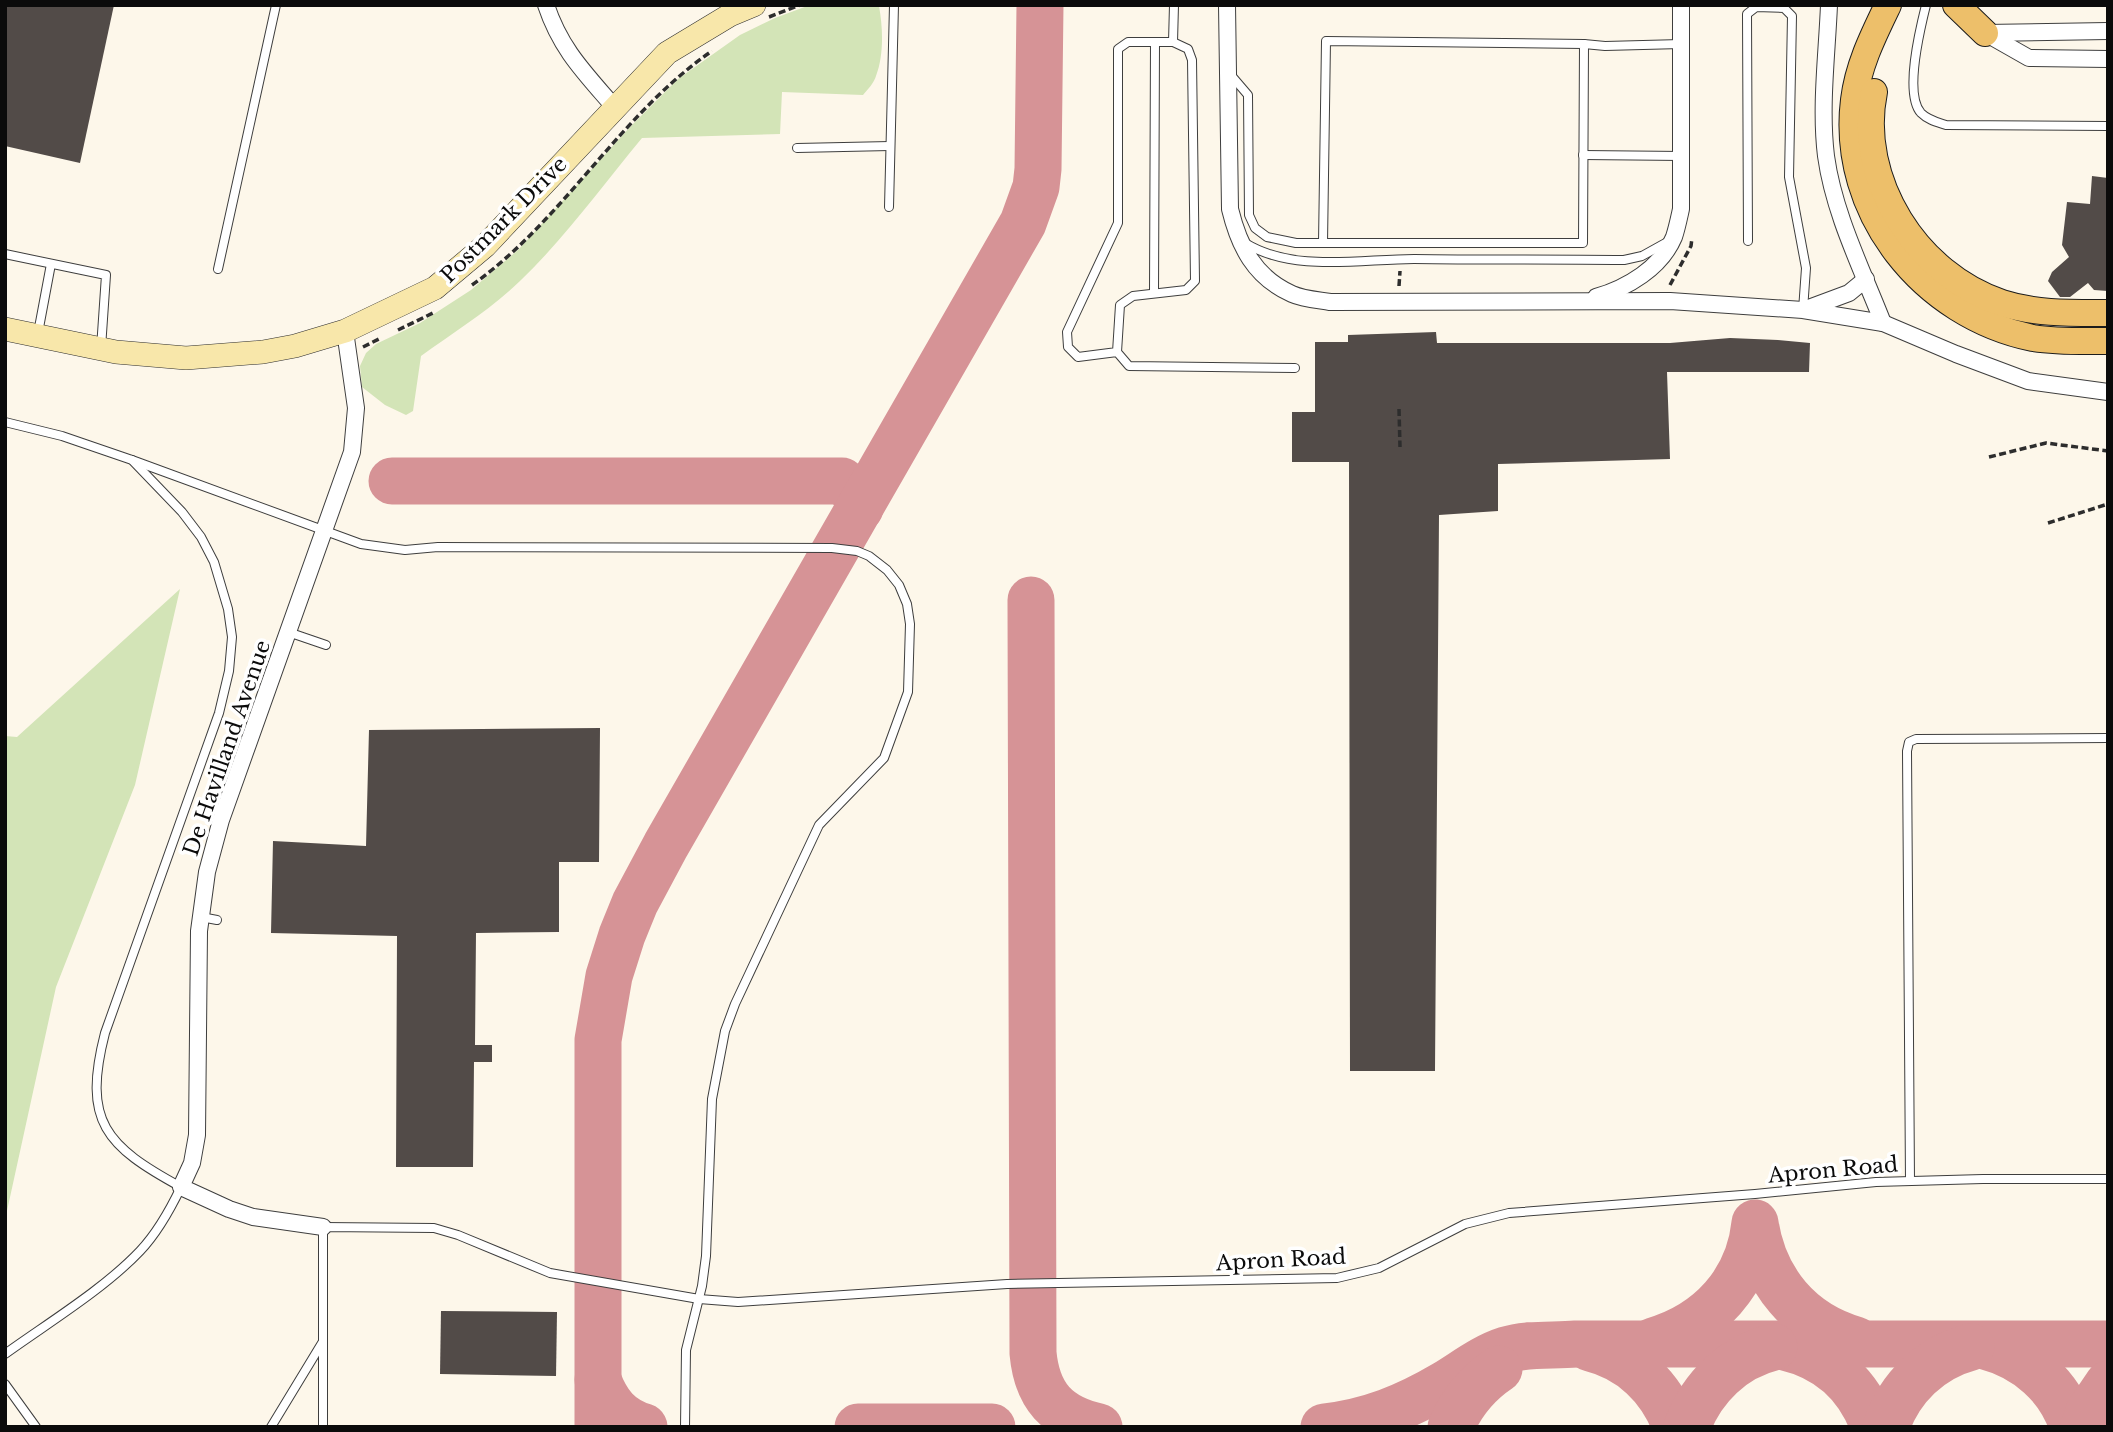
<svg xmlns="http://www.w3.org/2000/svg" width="2113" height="1432" font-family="'Libre Baskerville',serif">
<rect width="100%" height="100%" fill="#fdf7ea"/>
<g fill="#d3e4b7">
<path d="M810,5L879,6C883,28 884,55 876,76C874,83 868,89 863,95L782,92L780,134L642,138C602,186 565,238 520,281C490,310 454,332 421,356L413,411L406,415L385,405L362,387L360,366L366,353L376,344L420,323L471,290L518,250L630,127L678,79L740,35L775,18Z"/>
<path d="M180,589L135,785L56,987L5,1220V736L17,737Z"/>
</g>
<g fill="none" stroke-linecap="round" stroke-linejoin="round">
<g stroke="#d69396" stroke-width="47">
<path d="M392,481H842L858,495L860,508"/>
<path d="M1031,600L1033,1353C1037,1396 1057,1418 1099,1427"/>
<path d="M1653,1341C1709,1325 1749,1282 1755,1223C1764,1281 1800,1324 1856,1340"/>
<path d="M1985,1346C2027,1357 2060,1386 2073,1427"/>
<path d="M1785,1347C1828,1357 1859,1385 1874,1427"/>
<path d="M1590,1348C1631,1358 1661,1387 1676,1427"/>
<path d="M598,1380C607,1404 619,1419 644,1427"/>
<path d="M598,1427V1040L609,976L622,935L635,903L666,845L1023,223L1036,187L1038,169L1040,5"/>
<path d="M858,1427H992"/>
<path d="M1324,1427C1369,1422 1406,1407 1445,1384C1465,1372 1484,1357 1506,1350C1528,1343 1553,1346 1576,1344H2108"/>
<path d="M1451,1427C1461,1404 1478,1383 1499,1369"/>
<path d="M1687,1427C1702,1387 1733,1357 1774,1347"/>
<path d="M1886,1427C1900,1387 1930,1358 1971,1347"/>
<path d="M2084,1427L2089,1412L2108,1384"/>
</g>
</g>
<g fill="#524b48">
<path d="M5,5H114L80,163L5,146Z"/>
<path d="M2092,176L2108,178V291L2094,290L2088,283L2070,297H2060L2048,281L2052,272L2069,257L2062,245L2067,202L2090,204Z"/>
<path d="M1436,332L1437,343H1670L1730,338L1778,340L1810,343L1809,372H1667L1670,459L1498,464V511L1439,515L1435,1071H1350L1349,462H1292V412H1315V342H1348V335Z"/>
<path d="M600,728L599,862H559V932L476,933L475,1045H492V1062H474L473,1167H396L397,936L271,933L273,841L366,846L369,730Z"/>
<path d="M441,1311L557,1312L556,1376L440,1374Z"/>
</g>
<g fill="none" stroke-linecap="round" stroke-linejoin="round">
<defs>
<g id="lane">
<path d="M1926,5C1920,29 1904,94 1921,113C1928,120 1937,122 1946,125L2108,126"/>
<path d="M1173,42L1174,5"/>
<path d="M1584,44L1605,46L1681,44"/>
<path d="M1230,74L1248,95L1249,215L1255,228L1267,237L1296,243H1583L1584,44L1326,41L1323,243"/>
<path d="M797,148L890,146"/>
<path d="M1583,155L1682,156"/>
<path d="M889,207L894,5"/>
<path d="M1748,241L1747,14L1756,7L1784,8L1792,16L1789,177L1806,268L1803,310"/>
<path d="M1245,243C1294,273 1360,259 1414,259C1484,260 1554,259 1624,260L1642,256L1669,241"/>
<path d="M5,254L106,275L101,348"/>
<path d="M218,269L276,5"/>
<path d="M1154,293L1155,42"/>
<path d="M38,333L51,264"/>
<path d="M1117,352L1120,305L1133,296L1186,290L1195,281L1192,60L1188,49L1173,42H1128L1118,49V223L1067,332L1068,347L1078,357L1117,352L1129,366L1295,368"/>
<path d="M5,422L62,436L132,460L182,512L201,537L214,562L228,609L232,637L229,671L219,713L105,1033C82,1122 106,1146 181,1187C170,1210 158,1232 140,1251C104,1289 48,1323 5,1354"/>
<path d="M132,460L361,544L405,550L438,547L832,548L857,551L869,556L887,570L899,585L907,604L910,624L908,692L884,758L819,825L735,1004L725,1031L712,1099L706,1256L702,1286L686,1350L685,1427"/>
<path d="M288,632L326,645"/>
<path d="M201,917L217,920"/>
<path d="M1910,1181L1907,751L1909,742L1916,739L2108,738"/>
<path d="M5,1384L36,1427"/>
<path d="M271,1427L322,1343"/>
<path d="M323,1427V1227L434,1228L458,1235L550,1273L699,1299L738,1302L1007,1284L1337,1278L1379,1268L1465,1224L1509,1213L1755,1194L1876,1182L1983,1179H2108"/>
</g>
<g id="street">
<path d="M546,5C561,50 585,73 615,108"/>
<path d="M1227,5L1230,209C1239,246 1254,277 1292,294C1303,299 1318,300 1330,302L1670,301L1803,310L1883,323L1956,354L2028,381L2108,392"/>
<path d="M1829,5C1827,54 1820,107 1826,156C1834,214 1862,269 1883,323"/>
<path d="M1985,33L2029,58L2108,59"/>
<path d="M1985,33L2108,31"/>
<path d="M1596,297C1627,288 1661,268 1674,237C1677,228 1679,218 1681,209V5"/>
<path d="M1806,309L1849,293L1866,279"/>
<path d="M323,1227L253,1217L229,1209L181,1187L192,1163L197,1135L199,931L207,872L221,820L352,452L356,408L345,331"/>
</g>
<path id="secondary" d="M5,329L116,352L186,358L263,352L295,346L345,331L435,288L485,246L667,53L730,15L754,5"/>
<g id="primary">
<path d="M1888,5C1873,36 1858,66 1854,100C1840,213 1924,316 2033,338C2057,342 2083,341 2108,341"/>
<path d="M1956,5L1985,33"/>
<path d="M1874,92C1856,180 1917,275 2002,303C2036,314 2072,313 2108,313"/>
</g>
</defs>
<use href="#lane" stroke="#3e3e3e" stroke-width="10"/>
<use href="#street" stroke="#3e3e3e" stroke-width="18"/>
<use href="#secondary" stroke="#2d2d2d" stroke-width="24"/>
<use href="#primary" stroke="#1c1c1c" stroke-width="28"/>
<g stroke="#2d2d2d" stroke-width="3.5" stroke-dasharray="7 3.5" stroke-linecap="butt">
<path d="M769,17L800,5"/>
<path d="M472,285C564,220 619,115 712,51"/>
<path d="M1670,285L1691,246L1692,238"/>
<path d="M1399,286L1400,271"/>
<path d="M398,330L435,312"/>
<path d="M363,347L381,338"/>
<path d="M1399,409L1400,447"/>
<path d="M1989,457L2046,443L2108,451"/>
<path d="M2048,523L2108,504"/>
</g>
<use href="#lane" stroke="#fff" stroke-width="8"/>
<use href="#street" stroke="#fff" stroke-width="16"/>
<use href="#secondary" stroke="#f8e7aa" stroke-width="23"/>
<use href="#primary" stroke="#edbf6a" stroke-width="26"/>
</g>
<g text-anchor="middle" stroke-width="7" stroke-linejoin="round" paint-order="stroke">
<g font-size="21" fill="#0b0b0b" stroke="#fff">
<text transform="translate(504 220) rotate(-45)" y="7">Postmark Drive</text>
<text transform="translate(227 748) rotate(-71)" y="7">De Havilland Avenue</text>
<text transform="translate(1833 1170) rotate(-5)" y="7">Apron Road</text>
<text transform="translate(1281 1260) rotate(-3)" y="7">Apron Road</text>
</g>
</g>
<rect width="2113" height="1432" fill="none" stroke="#0b0b0b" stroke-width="14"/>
</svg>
